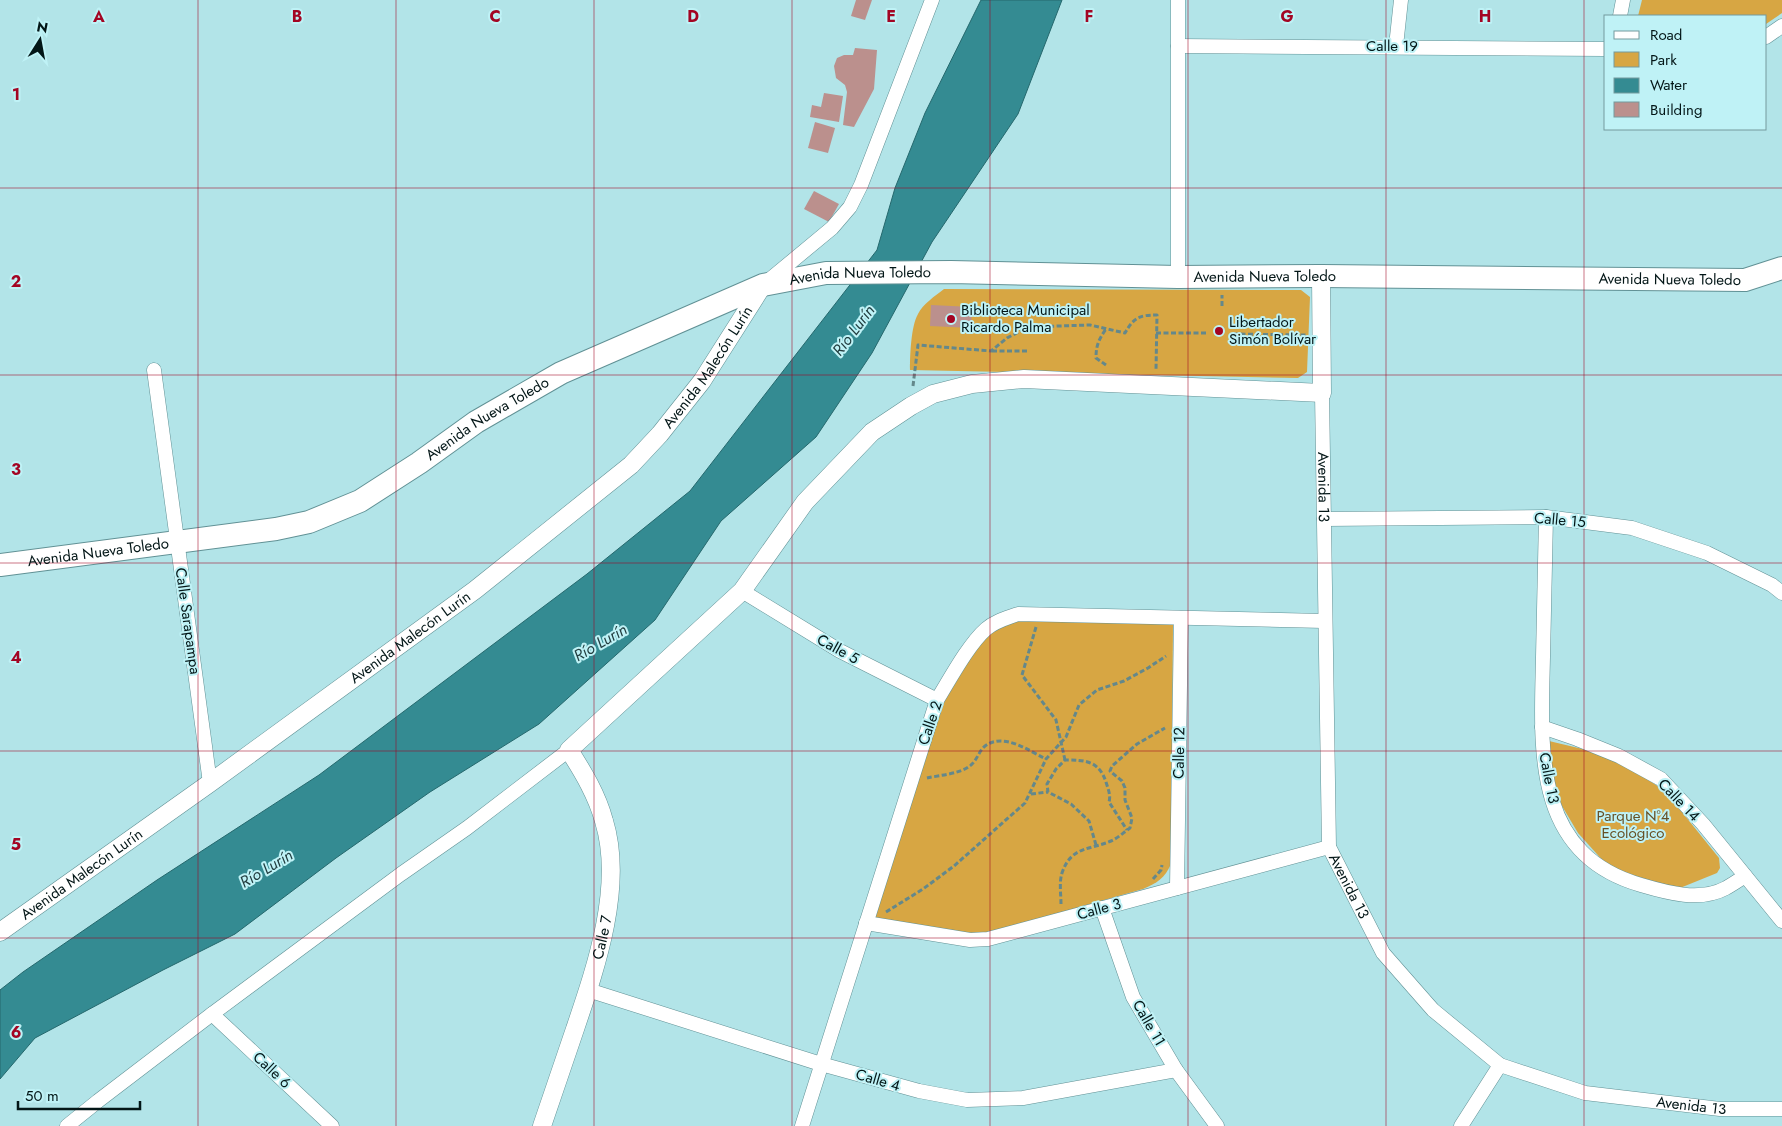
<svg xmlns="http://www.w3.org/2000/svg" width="1782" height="1126" font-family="Jost,sans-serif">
<rect width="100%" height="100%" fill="#b2e4e8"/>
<g fill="#d7a643">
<path d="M1642,0H1782V13L1766,24V16H1638Z"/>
<path d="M944,289L1301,290L1310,297L1307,372L1298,378L910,370C910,355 911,326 918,314C923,304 935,296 944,289Z"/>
<path d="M1016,620L1173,624L1171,864C1165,878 1157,883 1143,889L988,933L975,934L871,920L945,700L979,644L990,633Z"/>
<path d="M1549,741L1591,751L1635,771L1665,791L1719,858L1720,868L1717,873L1680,888L1637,880L1605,863L1578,833L1559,801L1550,770Z"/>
</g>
<path fill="#348b92" stroke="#25686d" d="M981,0H1062L1018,114L932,242L872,353L816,437L721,521L655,620L539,724L430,792L336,858L235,934L163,970L35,1038L0,1079V990L23,972L157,880L319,775L587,574L690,491L877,250L895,188L925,113Z"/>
<g fill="#bb908d">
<path d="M856,0H872L865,20L851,16Z"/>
<path d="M855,48L877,50L874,89L854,127L843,125L847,92L845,85L836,78L834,66L837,58L844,55H853Z"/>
<path d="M824,93L843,96L839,122L810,117L812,105L821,107Z"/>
<path d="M815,122L835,128L828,153L808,148Z"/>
<path d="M814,191L839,204L829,222L804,209Z"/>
<path d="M931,305L972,307L971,328L930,326Z"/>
</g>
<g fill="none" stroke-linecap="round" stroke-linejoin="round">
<defs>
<g id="minor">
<path d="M1178,0V277"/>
<path d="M1620,16L1623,0"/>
<path d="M1766,37L1782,26"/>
<path d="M1178,46L1606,49"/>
<path d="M1396,46L1401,0"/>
<path d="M768,281L832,228L850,207L861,185L932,0"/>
<path d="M154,370L210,783"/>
<path id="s1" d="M1322,393L1329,847L1383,953L1433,1010L1500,1065L1585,1093L1720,1109H1782"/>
<path d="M1546,517C1545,564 1544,610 1543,657C1541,749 1532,854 1641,885C1668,893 1700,902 1726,888C1733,884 1739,880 1745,876"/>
<path d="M1324,519L1546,517L1632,528L1707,553L1772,585L1782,593"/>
<path d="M742,591L840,651L937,700"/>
<path d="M1542,727L1577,739L1619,756L1661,779L1703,824L1782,921"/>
<path d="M1177,888L1181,618"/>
<path d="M1102,908L1133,997L1176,1070L1217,1126"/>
<path d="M866,923L970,940L988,939L1329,847"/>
<path d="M588,990L821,1064L919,1091L967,1100L1023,1098L1176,1070"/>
<path d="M212,1014L332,1126"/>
<path d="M67,1126L98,1101L212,1014L401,874L467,828L569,750"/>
<path d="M802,1126L937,700C950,679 968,645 986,629C995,621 1007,618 1018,614L1324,621"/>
<path d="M1461,1126L1500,1065"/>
</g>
<g id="tertiary">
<path id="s2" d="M0,932L210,783L475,590L631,465L660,434L702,381L763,285"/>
<path id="s3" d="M542,1126C553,1094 564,1061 575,1029C596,967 624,886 604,821C597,795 583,772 569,750L742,591L805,502L872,432L911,406L933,394L972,384L1024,379L1322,393L1321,276"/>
</g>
<g id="primary">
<path id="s4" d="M0,565L276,529L309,522L360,501L419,463L476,422L561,373L763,285L826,273L951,272L1178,277L1321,276L1745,280L1782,268"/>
</g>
</defs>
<use href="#minor" stroke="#619195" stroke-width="15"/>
<use href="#tertiary" stroke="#619195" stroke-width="19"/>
<use href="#primary" stroke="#619195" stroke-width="24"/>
<g stroke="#64888b" stroke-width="3" stroke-dasharray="5 2.5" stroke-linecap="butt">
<path d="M1222,306V295"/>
<path d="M1156,333H1206"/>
<path d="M1233,334L1307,335"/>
<path d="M992,351H1027"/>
<path d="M1106,365L1096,358C1096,345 1099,339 1106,329"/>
<path d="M913,386L918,345L991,351L1007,338L1028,327L1090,325L1125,333C1134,317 1140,315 1157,315L1156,370"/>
<path d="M1036,627L1022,675L1056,720L1065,760"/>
<path d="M927,778C940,775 961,774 971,765C977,760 979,751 985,746C1004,732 1029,751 1046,759"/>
<path d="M1031,794L1048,792"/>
<path d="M1096,845L1089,821L1071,804L1048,792L1047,784L1056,769L1065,760C1086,760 1099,761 1106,782C1108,789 1111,795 1109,802L1127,830"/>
<path d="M1153,879L1161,870L1162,865"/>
<path d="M1061,904C1061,895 1059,882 1062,873C1071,846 1090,850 1111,841C1118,838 1124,832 1130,828L1132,818L1125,800V788L1122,781L1110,771L1112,766L1137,744L1165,728"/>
<path d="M886,912L923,889L954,866L1025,803L1046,759L1066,737L1079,705L1097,690L1124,681L1148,668L1166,656"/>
</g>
<use href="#minor" stroke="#fff" stroke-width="14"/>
<use href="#tertiary" stroke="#fff" stroke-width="18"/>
<use href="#primary" stroke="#fff" stroke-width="22"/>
</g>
<path fill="none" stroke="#a30523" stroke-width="1" stroke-opacity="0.55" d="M198,0V1126M396,0V1126M594,0V1126M792,0V1126M990,0V1126M1188,0V1126M1386,0V1126M1584,0V1126M0,188H1782M0,375H1782M0,563H1782M0,751H1782M0,938H1782"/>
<g fill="#a30523" stroke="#bff2f6" stroke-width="2">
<circle cx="951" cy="319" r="5"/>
<circle cx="1219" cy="331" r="5"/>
</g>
<g text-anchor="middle" stroke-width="4" stroke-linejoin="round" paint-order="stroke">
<g font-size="15" fill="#031617" stroke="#bff2f6">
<text x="1392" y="51">Calle 19</text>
<text dy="5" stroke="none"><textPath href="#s4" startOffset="1329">Avenida Nueva Toledo</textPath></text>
<text dy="5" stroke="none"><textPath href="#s4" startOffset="924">Avenida Nueva Toledo</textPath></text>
<text dy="5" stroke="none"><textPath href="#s4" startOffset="1734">Avenida Nueva Toledo</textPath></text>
<text dy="5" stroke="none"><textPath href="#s2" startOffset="910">Avenida Malecón Lurín</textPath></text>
<text dy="5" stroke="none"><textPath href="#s4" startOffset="519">Avenida Nueva Toledo</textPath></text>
<text dy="5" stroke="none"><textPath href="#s1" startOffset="94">Avenida 13</textPath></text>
<text transform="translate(1560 520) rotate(5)" y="5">Calle 15</text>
<text dy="5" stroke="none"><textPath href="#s4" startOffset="99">Avenida Nueva Toledo</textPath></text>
<text transform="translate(188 621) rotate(82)" y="5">Calle Sarapampa</text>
<text dy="5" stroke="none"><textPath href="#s2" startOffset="505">Avenida Malecón Lurín</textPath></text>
<text transform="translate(838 649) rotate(29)" y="5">Calle 5</text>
<text transform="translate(930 723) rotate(-71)" y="5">Calle 2</text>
<text transform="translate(1179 753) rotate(-89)" y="5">Calle 12</text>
<text transform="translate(1549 778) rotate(79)" y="5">Calle 13</text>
<text transform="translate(1679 800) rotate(46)" y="5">Calle 14</text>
<text dy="5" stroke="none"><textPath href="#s2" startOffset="100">Avenida Malecón Lurín</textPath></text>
<text dy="5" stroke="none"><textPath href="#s1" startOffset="498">Avenida 13</textPath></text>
<text transform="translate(1099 909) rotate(-15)" y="5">Calle 3</text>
<text dy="5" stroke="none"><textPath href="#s3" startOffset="198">Calle 7</textPath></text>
<text transform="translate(1149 1023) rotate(60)" y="5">Calle 11</text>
<text transform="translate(272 1070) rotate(43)" y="5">Calle 6</text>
<text transform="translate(878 1080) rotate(16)" y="5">Calle 4</text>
<text dy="5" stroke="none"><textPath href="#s1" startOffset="932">Avenida 13</textPath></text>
</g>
<g font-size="15" fill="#031617" stroke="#bff2f6" text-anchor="start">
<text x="961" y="315">Biblioteca Municipal<tspan x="961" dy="17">Ricardo Palma</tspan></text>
<text x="1229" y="327">Libertador<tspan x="1229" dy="17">Simón Bolívar</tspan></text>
</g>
<g font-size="15" fill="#665025" stroke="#bff2f6">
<text x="1633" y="821">Parque N°4<tspan x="1633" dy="17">Ecológico</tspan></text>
</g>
<g font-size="16" font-style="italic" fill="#223d3f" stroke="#bff2f6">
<text transform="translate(853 330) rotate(-53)" y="6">Río Lurín</text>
<text transform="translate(600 642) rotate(-30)" y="6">Río Lurín</text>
<text transform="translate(266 868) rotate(-31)" y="6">Río Lurín</text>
</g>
</g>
<g font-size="16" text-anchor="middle" font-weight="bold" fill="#a30523" stroke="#bff2f6" stroke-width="4" stroke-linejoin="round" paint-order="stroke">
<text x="99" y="22">A</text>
<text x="297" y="22">B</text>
<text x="495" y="22">C</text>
<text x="693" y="22">D</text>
<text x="891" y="22">E</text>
<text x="1089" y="22">F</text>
<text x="1287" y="22">G</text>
<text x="1485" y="22">H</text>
<text x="16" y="100">1</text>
<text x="16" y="287">2</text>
<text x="16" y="475">3</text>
<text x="16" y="663">4</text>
<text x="16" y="850">5</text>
<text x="16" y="1038">6</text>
</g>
<rect x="1604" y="15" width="162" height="115" fill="#bff2f6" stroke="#749a9d"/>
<rect x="1614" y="31" width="25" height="8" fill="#ffffff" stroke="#749a9d"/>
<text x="1650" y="40" font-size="15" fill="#031617">Road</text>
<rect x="1614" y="52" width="25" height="15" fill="#d7a643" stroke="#749a9d"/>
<text x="1650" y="65" font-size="15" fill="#031617">Park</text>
<rect x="1614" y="78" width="25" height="15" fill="#348b92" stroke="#749a9d"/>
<text x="1650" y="90" font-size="15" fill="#031617">Water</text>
<rect x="1614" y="102" width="25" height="15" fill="#bb908d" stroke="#749a9d"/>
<text x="1650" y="115" font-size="15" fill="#031617">Building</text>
<g transform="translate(40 40) rotate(11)" stroke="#bff2f6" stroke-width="4" paint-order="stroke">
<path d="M0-4L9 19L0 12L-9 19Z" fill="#031617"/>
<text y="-8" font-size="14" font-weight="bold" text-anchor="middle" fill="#031617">N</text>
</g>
<path d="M18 1101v8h122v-8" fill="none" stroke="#031617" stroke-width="2.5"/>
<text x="25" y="1101" font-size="15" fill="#031617" stroke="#bff2f6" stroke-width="4" paint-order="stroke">50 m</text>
</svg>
